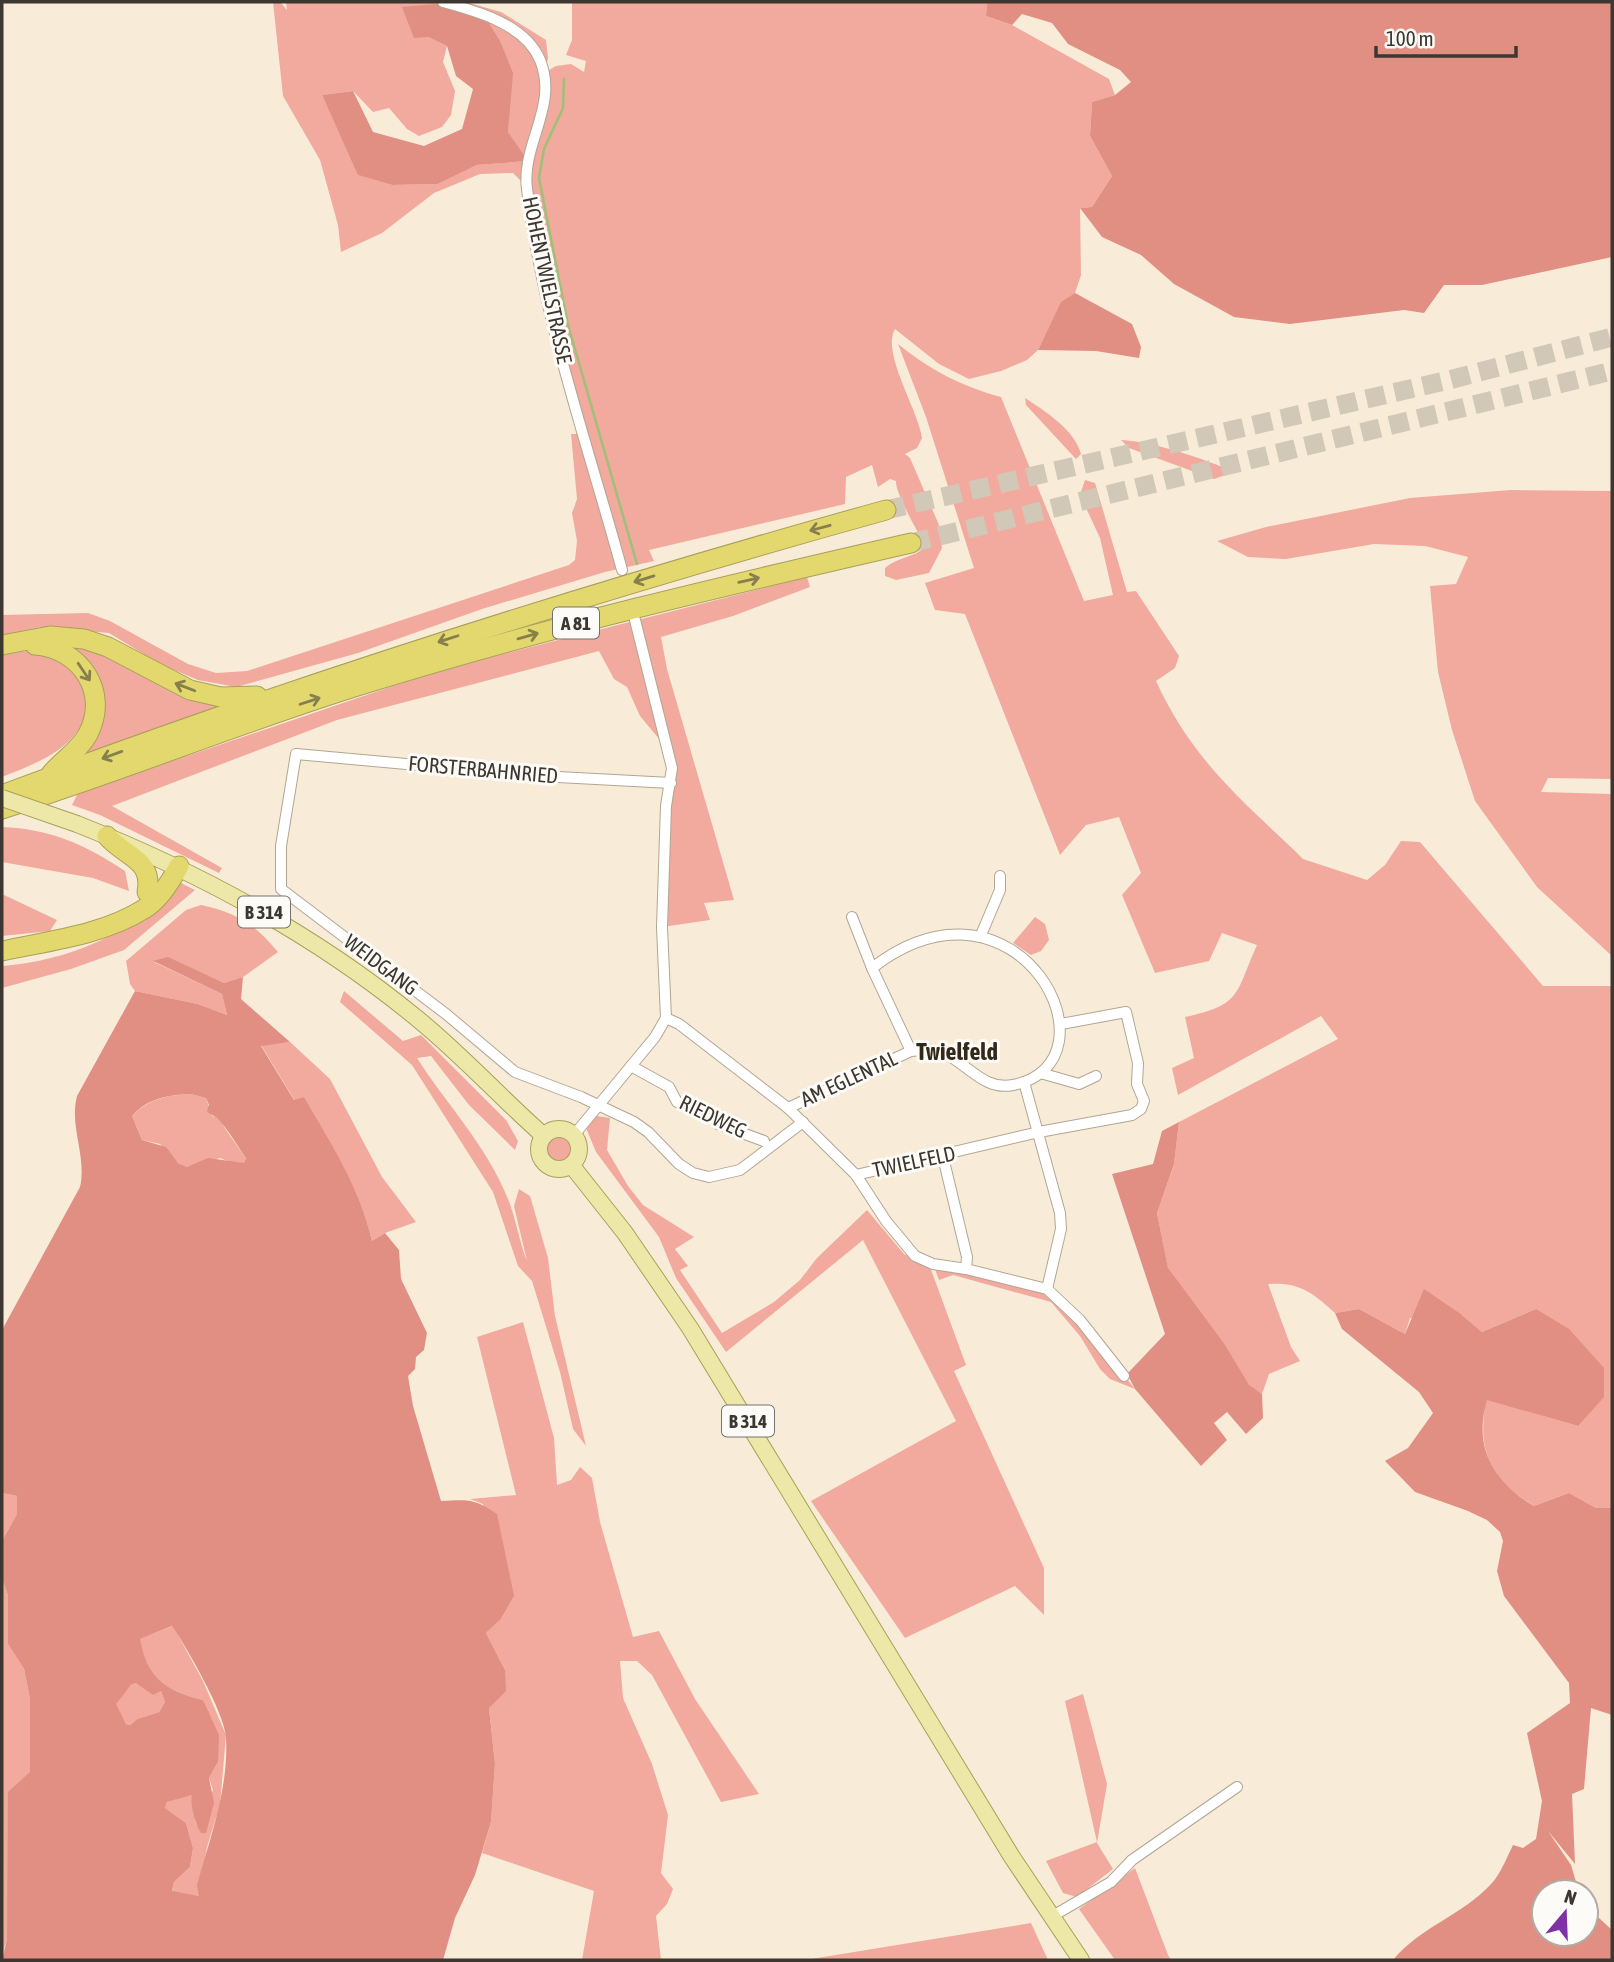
<svg xmlns="http://www.w3.org/2000/svg" width="1614" height="1962" font-family="'Asap Condensed',sans-serif">
<rect width="100%" height="100%" fill="#f8ecd9"/>
<g fill="#f2a99e" fill-rule="evenodd">
<path d="M273,2H280L287,10L286,2H466L501,12L546,40L548,58L544,73L556,66L571,64L584,72L586,61L566,55L572,40V2H987L986,16L1012,25L1109,79L1115,95L1092,102L1090,136L1112,176L1092,207L1080,208L1081,275L1075,293L1061,303L1038,350L1027,360L1001,371L969,379L939,364L895,329C881,353 918,409 922,438L917,448L905,454L910,458L939,525L942,548L929,573L896,580L885,576V568C897,557 913,558 926,547C919,534 895,493 896,481L890,479L878,487L872,465L846,477L845,504L649,550L654,561L605,572L482,609L358,653L236,687L198,680L160,664L109,633L41,627L2,635V615L88,613L110,621L188,664L216,673L247,671L569,565L575,560L577,541L572,513L577,499L571,434H583L527,187L513,173L480,174L434,193L382,233L341,252L338,225L320,160L283,96ZM448,3L509,105L508,132L527,161L477,165L438,184L392,185L359,175L322,95L353,91L373,112L389,108L407,129L419,136L442,127L451,115L455,91L443,62L447,46L428,37L403,8Z"/>
<path d="M898,344C930,370 961,386 1001,397L1084,601L1113,595L1100,538L1080,495L1085,480L1095,483L1127,592L1136,591L1179,656L1175,668L1156,681C1191,757 1236,795 1295,851L1303,859L1367,880L1385,865L1401,841L1420,842L1543,986H1612V1508H1596L1569,1493L1534,1506C1489,1479 1477,1451 1486,1399L1578,1426L1536,1309L1482,1332L1462,1315L1410,1318L1405,1334L1359,1309L1335,1313C1312,1292 1299,1282 1268,1284L1291,1347L1300,1361L1269,1374L1262,1394L1249,1386L1224,1343L1168,1269L1157,1213L1174,1164L1179,1122L1338,1039L1321,1016L1178,1095L1172,1068L1194,1058L1185,1017C1242,1005 1235,994 1257,945L1222,933L1209,961L1155,973L1122,895L1141,873L1119,817L1086,825L1060,855L965,614L935,610L925,583L974,568L926,417Z"/>
<path d="M1025,398C1045,411 1075,430 1081,454L1076,459L1026,405Z"/>
<path d="M1121,440C1152,441 1205,459 1234,472L1214,479L1129,448Z"/>
<path d="M1511,490L1612,491V779L1548,778L1541,792L1612,794V956L1537,887L1475,801L1452,730L1438,672L1430,586L1456,584L1468,557L1425,546L1374,544L1286,559L1248,557L1217,541L1266,527L1410,498Z"/>
<path d="M807,577L810,587L733,616L661,637L667,669L734,900L704,903L710,920L662,927L670,752L640,716L627,687L614,679L599,651L337,720L112,806L222,868L219,873L100,815L72,805L78,793L440,670Z"/>
<path d="M52,641L93,647L225,704L82,757L100,691Z"/>
<path d="M27,651L52,653L86,682C86,691 89,705 86,714C74,751 34,764 2,777V655Z"/>
<path d="M2,827C51,829 84,844 125,871L129,891L93,878L2,862Z"/>
<path d="M181,883L195,890L124,950L71,969L2,988V966C69,961 135,932 181,883Z"/>
<path d="M2,894L57,920L50,931L2,936Z"/>
<path d="M201,905C237,913 255,924 278,952L243,977L224,983L168,958L154,962L222,994L227,1015L198,1004L135,991L130,984L126,961L186,910Z"/>
<path d="M1035,917L1045,924L1049,940L1041,951L1031,955L1013,943Z"/>
<path d="M344,991L403,1041L421,1035L506,1120L518,1141L515,1150L469,1105L431,1056L417,1058C447,1105 487,1146 508,1199C516,1219 519,1241 527,1261L514,1206L519,1189L530,1196L548,1258L555,1316L586,1446L573,1429L560,1372L532,1281L518,1266L493,1192L412,1065L340,1002Z"/>
<path d="M290,1042L330,1079L382,1177L416,1222L385,1233L372,1241C360,1189 331,1143 304,1097L295,1101L261,1045Z"/>
<path d="M191,1094L206,1098L212,1116L219,1118C227,1133 237,1145 246,1158L244,1164H235L220,1158L187,1167L178,1163L160,1144L142,1140L132,1116C148,1099 168,1095 191,1094Z"/>
<path d="M596,1116L610,1118L607,1150L628,1186L643,1205L694,1237L675,1249L688,1266L680,1270L722,1333L774,1302L800,1280L817,1258L867,1210L904,1254L930,1267L966,1365L954,1371L1044,1568V1615L1015,1586L905,1638L811,1501L956,1421L863,1240L726,1352L676,1278L659,1237L596,1152L586,1128Z"/>
<circle cx="558" cy="1149" r="15"/>
<path d="M933,1264L1047,1289L1080,1320L1135,1389L1110,1379L1100,1369L1080,1336L1051,1302L953,1275L939,1280Z"/>
<path d="M523,1322L554,1438L557,1485L571,1480L580,1467L592,1478L600,1522L633,1637L659,1631L695,1699L759,1794L721,1802L652,1675L637,1661H620L623,1698L652,1764L668,1815L661,1873L673,1889L667,1904L656,1916L661,1960H582L594,1891L482,1853L491,1822L495,1764L489,1708L505,1670L486,1633L500,1620L483,1504L470,1499L516,1495L477,1337Z"/>
<path d="M2,1493L17,1496V1514L2,1541Z"/>
<path d="M2,1579L8,1595V1644L24,1669L30,1699L31,1732L30,1772L10,1862L7,1939L2,1955Z"/>
<path d="M173,1626L203,1681L226,1735L220,1805L207,1847L199,1896L172,1892L174,1882L190,1867L193,1848L186,1823L165,1808L167,1802L193,1794L196,1825L213,1790L209,1778L218,1762L203,1700C165,1691 148,1678 139,1639Z"/>
<path d="M136,1683L161,1691L165,1702L159,1712L137,1719L130,1725L126,1724L115,1704L131,1685Z"/>
<path d="M1083,1694L1107,1784L1097,1843L1113,1869L1077,1897L1063,1893L1046,1861L1097,1842L1065,1701Z"/>
<path d="M1135,1868L1168,1955L1171,1960H1115L1079,1909Z"/>
<path d="M1031,1923L1048,1960H805Z"/>
</g>
<g fill="#e18e83" fill-rule="evenodd">
<path d="M987,2H1612V257L1482,285H1444L1424,313L1404,310L1290,324L1234,317L1174,284L1141,255L1102,237L1080,208L1092,207L1112,176L1090,136L1092,102L1115,95L1131,82L1120,70L1068,44L1052,23L1022,14L1012,25L986,16Z"/>
<path d="M448,3L484,15L500,41L513,73L508,132L528,161L477,165L438,184L392,185L358,175L322,95L353,91L373,132L424,146L462,129L473,89L456,76L447,46L428,37L414,38L402,7Z"/>
<path d="M1075,293L1132,324L1141,347L1139,358L1096,351L1038,350L1061,302Z"/>
<path d="M168,957L224,983L243,977L241,999L290,1042L261,1046L294,1100L304,1097C331,1143 360,1188 372,1241L385,1233L399,1250L401,1279L427,1333L424,1350L416,1357L415,1369L408,1376L413,1406L441,1501C468,1500 473,1498 497,1514L514,1596L500,1620L486,1633L505,1670L506,1691L489,1708L495,1764L491,1822L475,1875L455,1918L443,1960H2L7,1939L8,1792L30,1772V1699L24,1669L8,1644V1595L2,1579V1541L17,1514V1496L2,1493V1330L80,1187C87,1156 69,1127 77,1096L135,991L198,1004L227,1015L222,994L153,961ZM191,1094L206,1098L209,1105L207,1111C211,1116 217,1116 220,1121C230,1133 237,1145 246,1158L244,1163L208,1158L187,1167L178,1163L166,1147L142,1140L132,1116C148,1098 168,1095 191,1094ZM172,1626C187,1648 224,1712 226,1737C229,1788 210,1838 197,1885L199,1896L172,1891L174,1882L190,1867L193,1848L186,1823L165,1808L167,1802L192,1795C190,1804 195,1824 201,1833H206L214,1803L209,1778L218,1762L219,1735L203,1700C166,1691 147,1678 140,1639ZM136,1683L153,1695L161,1691L165,1702L159,1712L137,1719L130,1725L126,1724L116,1704L131,1685Z"/>
<path d="M1179,1122L1174,1164L1157,1213L1168,1268L1224,1343L1249,1385L1262,1394L1263,1418L1246,1434L1227,1412L1214,1423L1227,1440L1201,1466L1135,1389L1127,1374L1165,1334L1112,1174L1153,1164L1162,1131Z"/>
<path d="M1424,1289L1462,1315L1482,1332L1536,1309L1569,1329L1604,1368V1397L1578,1426L1487,1400C1473,1447 1493,1482 1534,1506L1569,1493L1596,1508H1612V1715L1591,1708L1584,1789L1572,1794L1575,1864L1548,1831L1571,1865L1579,1892H1544V1934H1586V1906L1612,1930V1960H1393C1420,1927 1463,1915 1492,1883C1501,1873 1507,1857 1513,1845L1523,1848L1536,1839L1542,1801L1527,1733L1570,1703L1569,1683L1504,1596L1497,1571L1503,1541L1500,1532L1487,1520L1468,1511L1415,1492L1385,1461L1408,1448L1433,1413L1419,1392L1342,1329L1335,1313L1359,1309L1405,1334Z"/>
</g>
<g fill="none" stroke-linecap="round" stroke-linejoin="round">
<path stroke="#9ec078" stroke-width="2.5" d="M564,79L563,108L544,149L539,178L568,325L637,564"/>
<g stroke="#d2c8b7" stroke-width="19" stroke-dasharray="19 10" stroke-linecap="butt">
<path d="M886,510L1449,380L1612,337"/>
<path d="M911,543L1612,371"/>
</g>
<defs>
<g id="street">
<path d="M443,2C476,11 525,24 540,60C559,106 521,144 527,189C543,319 588,445 622,570"/>
<path d="M671,783L539,776L296,754L281,846V889L446,1014L515,1072L581,1097L634,1122L648,1132L679,1164L693,1173L709,1177L740,1170L803,1122"/>
<path d="M852,917L872,968"/>
<path d="M981,935L1000,890V876"/>
<path d="M666,1018L679,1024L788,1108L856,1175L1039,1132L1132,1115L1141,1109L1144,1101L1137,1084L1138,1063L1126,1012L1061,1024"/>
<path d="M631,1066L669,1087L677,1102L720,1116L718,1124L764,1141"/>
<path d="M1044,1074L1079,1084L1096,1076"/>
<path d="M1024,1082L1060,1213L1061,1229L1047,1289"/>
<path d="M788,1108L911,1051L872,968C1019,855 1125,1063 1013,1085C980,1092 963,1055 933,1050C926,1049 918,1051 911,1051"/>
<path d="M574,1135L655,1037L666,1018L662,927L666,806L672,768L635,620"/>
<path d="M943,1157L967,1257L966,1269"/>
<path d="M856,1175L886,1221L915,1256L933,1264L966,1269L1047,1289L1080,1320L1124,1376"/>
<path d="M1051,1917L1111,1882L1132,1860L1237,1787"/>
</g>
<g id="primary">
<path d="M77,824C201,873 316,935 419,1020C463,1056 501,1098 544,1136"/>
<circle cx="559" cy="1149" r="20"/>
<path d="M572,1166L625,1233L690,1328L1012,1857L1081,1960"/>
</g>
<g id="highway">
<path d="M2,645L50,636L84,639L108,647L190,690L221,697L257,696"/>
<path d="M35,645C80,648 110,692 88,734C79,751 62,760 51,774"/>
<path d="M2,795C292,686 587,593 886,510"/>
<path d="M2,809C125,770 244,721 367,683C547,627 728,585 911,543"/>
<path d="M107,836C123,856 154,859 147,892"/>
<path d="M2,951C48,941 103,935 144,909C159,900 171,881 179,866"/>
</g>
</defs>
<use href="#street" stroke="#b1a694" stroke-width="12"/>
<use href="#primary" stroke="#a8a058" stroke-width="18"/>
<use href="#highway" stroke="#a8a058" stroke-width="21"/>
<use href="#street" stroke="#fff" stroke-width="10"/>
<use href="#primary" stroke="#eee8a8" stroke-width="16"/>
<use href="#highway" stroke="#e2d86e" stroke-width="19"/>
<defs>
<path id="primary-bridge" d="M2,798L77,824"/>
</defs>
<use href="#primary-bridge" stroke="#a8a058" stroke-width="18" stroke-linecap="butt"/>
<use href="#primary-bridge" stroke="#eee8a8" stroke-width="16"/>
</g>
<defs><path id="oneway-shaft" d="M-6 0H5M1.5-3L5.5 0L1.5 3" fill="none" stroke-width="1.6" stroke-linecap="round" stroke-linejoin="round" transform="scale(1.75)"/></defs>
<g stroke="#877f4c">
<use href="#oneway-shaft" transform="translate(820 528) rotate(165)"/>
<use href="#oneway-shaft" transform="translate(644 579) rotate(163)"/>
<use href="#oneway-shaft" transform="translate(749 580) rotate(-13)"/>
<use href="#oneway-shaft" transform="translate(528 636) rotate(-16)"/>
<use href="#oneway-shaft" transform="translate(448 639) rotate(162)"/>
<use href="#oneway-shaft" transform="translate(84 672) rotate(56)"/>
<use href="#oneway-shaft" transform="translate(185 687) rotate(-159)"/>
<use href="#oneway-shaft" transform="translate(310 701) rotate(-18)"/>
<use href="#oneway-shaft" transform="translate(112 755) rotate(160)"/>
</g>
<g text-anchor="middle" stroke-width="6" stroke-linejoin="round" paint-order="stroke">
<g fill="#fdfbf7" stroke="#76726c" stroke-width="2">
<rect x="553" y="607.5" width="46" height="31" rx="5"/>
<rect x="238" y="896.5" width="52" height="31" rx="5"/>
<rect x="722" y="1405.5" width="52" height="31" rx="5"/>
</g>
<g font-size="19" font-weight="bold" fill="#3c3730">
<text x="576" y="630">A 81</text>
<text x="264" y="919">B 314</text>
<text x="748" y="1428">B 314</text>
</g>
<g font-size="21" fill="#3c3730" stroke="#fdfbf7">
<text transform="translate(547 280) rotate(78)" y="7">HOHENTWIELSTRASSE</text>
<text transform="translate(483 770) rotate(5)" y="7">FORSTERBAHNRIED</text>
<text transform="translate(381 965) rotate(37)" y="7">WEIDGANG</text>
<text transform="translate(849 1079) rotate(-25)" y="7">AM EGLENTAL</text>
<text transform="translate(713 1117) rotate(26)" y="7">RIEDWEG</text>
<text transform="translate(914 1162) rotate(-12)" y="7">TWIELFELD</text>
</g>
<g font-size="24" font-weight="bold" fill="#32291a" stroke="#fdfbf7">
<text x="957" y="1060">Twielfeld</text>
</g>
</g>
<rect width="1614" height="1962" fill="none" stroke="#3c3730" stroke-width="7"/>
<g transform="translate(1565 1913) rotate(19)"><circle r="33" fill="#fdfbf7" stroke="#b0ada7" stroke-width="2"/>
<path d="M0-5L12 26L0 18L-12 26Z" fill="#7f32a4"/>
<text y="-10" font-size="19" font-weight="bold" text-anchor="middle" fill="#3c3730">N</text>
</g>
<path d="M1376 46v10h140v-10" fill="none" stroke="#3c3730" stroke-width="3.5"/>
<text x="1386" y="46" font-size="21" fill="#3c3730" stroke="#fdfbf7" stroke-width="5" paint-order="stroke">100 m</text>
</svg>
